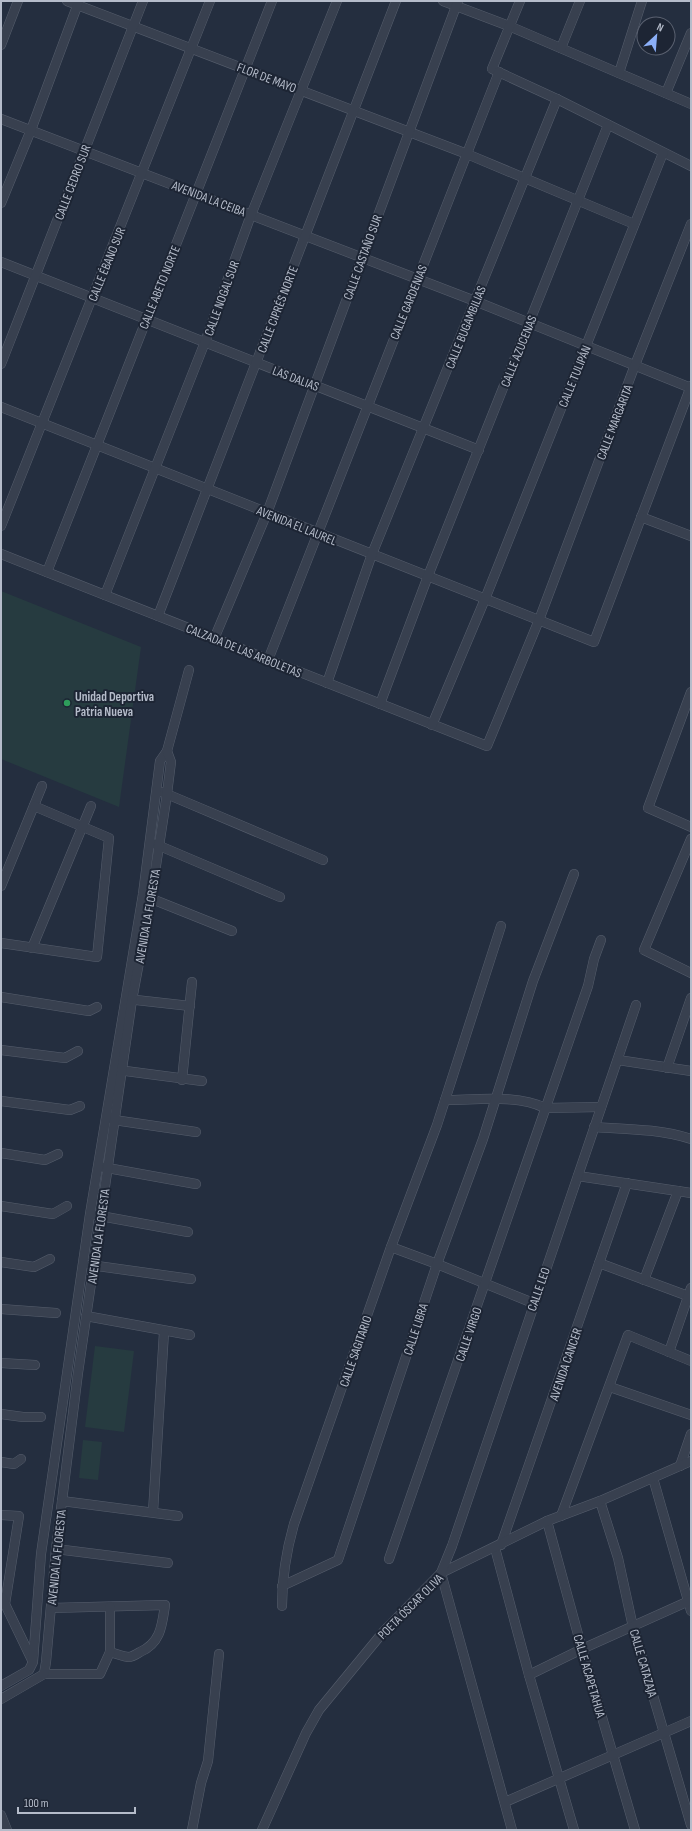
<svg xmlns="http://www.w3.org/2000/svg" width="692" height="1831" font-family="'Sofia Sans Condensed',sans-serif">
<rect width="100%" height="100%" fill="#242e3f"/>
<g fill="#263b40">
<path d="M1,591L141,647L119,807L1,759Z"/>
<path d="M95,1346L134,1351L124,1432L85,1427Z"/>
<path d="M83,1440L102,1442L98,1480L79,1478Z"/>
</g>
<g fill="none" stroke-linecap="round" stroke-linejoin="round">
<defs>
<g id="minor">
<path d="M67,1L467,154L634,224"/>
<path d="M443,1L509,26L691,104"/>
<path d="M520,1L492,69L557,99L691,166"/>
<path d="M1,45L18,1"/>
<path d="M561,48L580,1"/>
<path d="M619,73L642,1"/>
<path d="M666,93L691,33"/>
<path d="M1,119L475,301L691,388"/>
<path d="M1,203L31,130L79,1"/>
<path d="M1,262L479,450"/>
<path d="M1,364L143,1"/>
<path d="M1,407L594,642L691,386"/>
<path d="M641,517L691,536"/>
<path d="M1,526L210,1"/>
<path d="M1,554L487,746L539,620L635,365L691,224"/>
<path d="M47,572L272,1"/>
<path d="M105,595L205,342L251,215L337,1"/>
<path d="M158,616L396,1"/>
<path d="M214,639L267,513L458,1"/>
<path d="M268,660L499,72"/>
<path d="M327,683L372,554L557,99"/>
<path d="M691,692L648,808L691,827"/>
<path d="M380,704L428,576L608,125"/>
<path d="M432,725L485,599L663,153"/>
<path d="M162,792L323,860"/>
<path d="M691,839L644,950L691,973"/>
<path d="M155,844L280,897"/>
<path d="M1,886L42,786"/>
<path d="M147,897L232,931"/>
<path d="M1,943L97,957L109,838L34,806"/>
<path d="M32,948L91,806"/>
<path d="M1,997L89,1011L97,1007"/>
<path d="M127,999L190,1006"/>
<path d="M1,1050L65,1058L78,1051"/>
<path d="M618,1060L691,1071"/>
<path d="M667,1068L691,998"/>
<path d="M118,1070L202,1081"/>
<path d="M182,1080L192,982"/>
<path d="M445,1100C475,1100 518,1094 545,1108L601,1107"/>
<path d="M1,1101L70,1110L80,1106"/>
<path d="M110,1118L114,1120L196,1132"/>
<path d="M594,1127C627,1129 660,1129 691,1139"/>
<path d="M1,1153L45,1160L58,1154"/>
<path d="M102,1167L196,1184"/>
<path d="M578,1176L691,1193"/>
<path d="M1,1206L53,1214L67,1206"/>
<path d="M95,1215L188,1232"/>
<path d="M391,1247L437,1264L533,1303"/>
<path d="M1,1262L34,1267L50,1259"/>
<path d="M599,1263L688,1296"/>
<path d="M90,1265L191,1279"/>
<path d="M644,1280L678,1191"/>
<path d="M1,1309L56,1313"/>
<path d="M86,1316L190,1335"/>
<path d="M669,1352L691,1288"/>
<path d="M1,1363L35,1365"/>
<path d="M610,1387L691,1415"/>
<path d="M1,1414L23,1417H41"/>
<path d="M1,1462L14,1464L21,1459"/>
<path d="M680,1466L691,1434"/>
<path d="M653,1478L691,1611"/>
<path d="M62,1501L178,1516"/>
<path d="M600,1501L618,1558L633,1627L691,1825"/>
<path d="M153,1512L164,1332"/>
<path d="M1,1515L19,1516L5,1604"/>
<path d="M561,1516L628,1335L691,1361"/>
<path d="M547,1521L582,1649L635,1830"/>
<path d="M501,1545L627,1183"/>
<path d="M495,1548L529,1675L574,1830"/>
<path d="M56,1549L168,1563"/>
<path d="M389,1559L588,986L594,959L601,940"/>
<path d="M282,1586L338,1560L437,1264L483,1139L533,981L574,874"/>
<path d="M2,1598L32,1660"/>
<path d="M282,1606C282,1578 286,1552 294,1524L391,1247L437,1125L501,926"/>
<path d="M51,1608L165,1605C162,1625 161,1643 140,1652C137,1654 132,1657 128,1657C122,1656 116,1654 110,1652"/>
<path d="M44,1674H100L110,1652V1607"/>
<path d="M529,1675L582,1649L691,1600"/>
<path d="M1,1686L29,1670L33,1662L41,1554L90,1214L143,894L160,761L167,751L189,670"/>
<path d="M1,1699L44,1674L46,1662L56,1549L78,1373L132,1000L151,898L167,794L171,762L167,751"/>
<path d="M505,1802L691,1721"/>
<path d="M1,1815L7,1830"/>
<path d="M192,1830L201,1783L208,1761L219,1654"/>
<path d="M262,1830L306,1733L319,1710L384,1631L441,1573L547,1521L600,1501L691,1461"/>
<path d="M512,1830L441,1573L452,1546L636,1005"/>
</g>
</defs>
<use href="#minor" stroke="#565e6d" stroke-width="10"/>
<use href="#minor" stroke="#38404f" stroke-width="9"/>
</g>
<circle fill="#2e9e5b" stroke="#1d2534" stroke-width="1.5" cx="67" cy="703" r="4"/>
<g text-anchor="middle" stroke-width="4" stroke-linejoin="round" paint-order="stroke">
<g font-size="13" fill="#b5bcca" stroke="#1d2534">
<text transform="translate(267 77) rotate(21)" y="5">FLOR DE MAYO</text>
<text transform="translate(72 182) rotate(-69)" y="5">CALLE CEDRO SUR</text>
<text transform="translate(209 198) rotate(21)" y="5">AVENIDA LA CEIBA</text>
<text transform="translate(362 257) rotate(-70)" y="5">CALLE CASTAÑO SUR</text>
<text transform="translate(106 264) rotate(-68)" y="5">CALLE ÉBANO SUR</text>
<text transform="translate(159 287) rotate(-68)" y="5">CALLE ABETO NORTE</text>
<text transform="translate(221 298) rotate(-70)" y="5">CALLE NOGAL SUR</text>
<text transform="translate(408 302) rotate(-68)" y="5">CALLE GARDENIAS</text>
<text transform="translate(277 309) rotate(-69)" y="5">CALLE CIPRÉS NORTE</text>
<text transform="translate(465 327) rotate(-68)" y="5">CALLE BUGAMBILIAS</text>
<text transform="translate(518 351) rotate(-68)" y="5">CALLE AZUCENAS</text>
<text transform="translate(574 376) rotate(-68)" y="5">CALLE TULIPÁN</text>
<text transform="translate(296 378) rotate(21)" y="5">LAS DALIAS</text>
<text transform="translate(614 422) rotate(-69)" y="5">CALLE MARGARITA</text>
<text transform="translate(297 525) rotate(22)" y="5">AVENIDA EL LAUREL</text>
<text transform="translate(244 650) rotate(22)" y="5">CALZADA DE LAS ARBOLETAS</text>
<text transform="translate(147 916) rotate(-80)" y="5">AVENIDA LA FLORESTA</text>
<text transform="translate(98 1236) rotate(-82)" y="5">AVENIDA LA FLORESTA</text>
<text transform="translate(538 1289) rotate(-71)" y="5">CALLE LEO</text>
<text transform="translate(415 1329) rotate(-72)" y="5">CALLE LIBRA</text>
<text transform="translate(468 1334) rotate(-71)" y="5">CALLE VIRGO</text>
<text transform="translate(355 1351) rotate(-71)" y="5">CALLE SAGITARIO</text>
<text transform="translate(565 1364) rotate(-71)" y="5">AVENIDA CANCER</text>
<text transform="translate(56 1557) rotate(-84)" y="5">AVENIDA LA FLORESTA</text>
<text transform="translate(410 1606) rotate(-45)" y="5">POETA ÓSCAR OLIVA</text>
<text transform="translate(644 1663) rotate(74)" y="5">CALLE CATAZAJA</text>
<text transform="translate(590 1676) rotate(74)" y="5">CALLE ACAPETAHUA</text>
</g>
<g font-size="13" font-weight="bold" fill="#b5bcca" stroke="#1d2534" text-anchor="start">
<text x="75" y="701">Unidad Deportiva<tspan x="75" dy="15">Patria Nueva</tspan></text>
</g>
</g>
<rect width="692" height="1831" fill="none" stroke="#b5bcca" stroke-width="4"/>
<g transform="translate(656 36) rotate(26)"><circle r="19" fill="#1d2534" stroke="#5a6170"/>
<path d="M0-3L7 15L0 10L-7 15Z" fill="#8baff8"/>
<text y="-6" font-size="11" font-weight="bold" text-anchor="middle" fill="#b5bcca">N</text>
</g>
<path d="M18 1807v6h117v-6" fill="none" stroke="#b5bcca" stroke-width="2"/>
<text x="24" y="1807" font-size="12" fill="#b5bcca" stroke="#1d2534" stroke-width="3" paint-order="stroke">100 m</text>
</svg>
